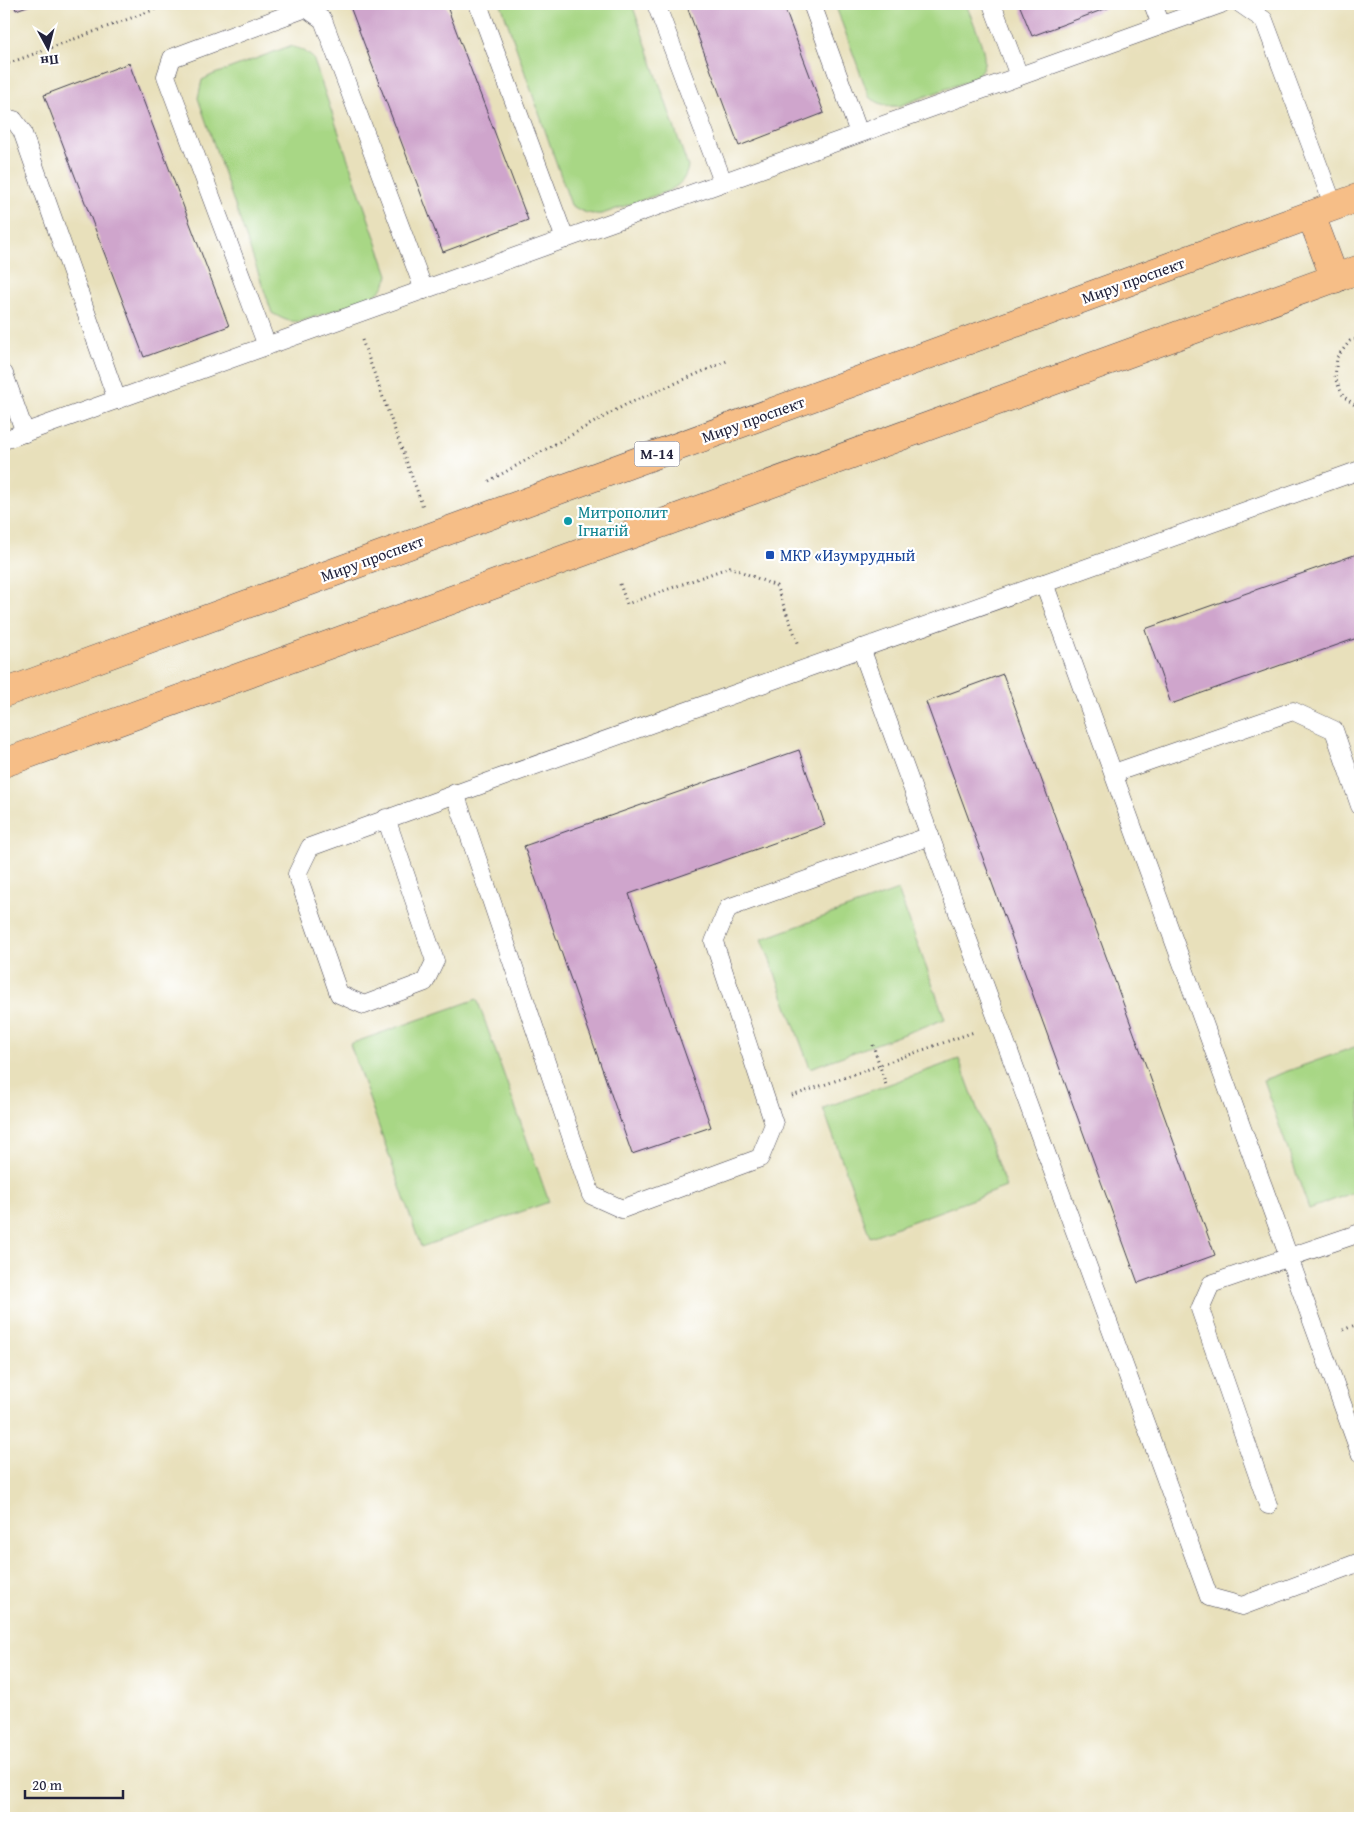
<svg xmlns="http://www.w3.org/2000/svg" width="1364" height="1822" font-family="'Gentium Book Plus',serif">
<rect width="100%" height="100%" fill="#fff"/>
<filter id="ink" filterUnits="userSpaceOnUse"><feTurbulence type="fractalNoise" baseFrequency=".02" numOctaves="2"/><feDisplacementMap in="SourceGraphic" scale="10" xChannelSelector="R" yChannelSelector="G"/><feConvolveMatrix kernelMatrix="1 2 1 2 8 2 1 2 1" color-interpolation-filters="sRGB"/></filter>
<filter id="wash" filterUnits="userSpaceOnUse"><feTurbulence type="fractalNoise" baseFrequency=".0096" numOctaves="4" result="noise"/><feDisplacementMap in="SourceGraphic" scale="20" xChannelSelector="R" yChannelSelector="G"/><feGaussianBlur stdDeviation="1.12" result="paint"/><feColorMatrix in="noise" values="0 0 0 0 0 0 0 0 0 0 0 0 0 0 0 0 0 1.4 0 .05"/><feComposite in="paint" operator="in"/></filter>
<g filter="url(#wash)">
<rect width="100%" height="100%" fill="#e8e0bb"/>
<g fill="#a8d785" stroke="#657c60">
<path d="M501,4H632L688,167C685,180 680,185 668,191L602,214C589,215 582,212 571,205Z"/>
<path d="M835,4H966C971,18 989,54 983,67C980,74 972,79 965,82L899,106C886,107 880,104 869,97Z"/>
<path d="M290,46L303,50L313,58L388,275C385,287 380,293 368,299L302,321C289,323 283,319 272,313L198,98L202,80L212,75Z"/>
<path d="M898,890L945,1019L810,1068L762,939Z"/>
<path d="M477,999L549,1202L421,1247L350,1044Z"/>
<path d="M1360,1045V1190L1309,1209L1263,1080Z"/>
<path d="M959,1059L1006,1187L870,1237L823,1108Z"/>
</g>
<g id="blocks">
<g fill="#cfa5cc">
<path d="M14,4H33L16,10Z"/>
<path d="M349,4H446L528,220L443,252Z"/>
<path d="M686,4H783L824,113L739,146Z"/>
<path d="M1019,4H1118L1032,36Z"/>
<path d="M129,63L229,326L144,357L44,95Z"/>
<path d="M1360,553V637L1171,704L1145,629Z"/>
<path d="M1003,674L1215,1255L1138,1283L926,702Z"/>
<path d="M799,750L825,825L629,894L711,1127L632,1154L524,846Z"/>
</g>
</g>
</g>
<g filter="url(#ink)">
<use href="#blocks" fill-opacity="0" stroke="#403e4e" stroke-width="1"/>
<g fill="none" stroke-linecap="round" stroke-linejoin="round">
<defs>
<g id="lane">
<path d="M478,4L565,239"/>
<path d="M656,4L723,182"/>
<path d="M812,4L859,133"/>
<path d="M992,4L1019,76"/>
<path d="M1153,4L1161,25"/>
<path d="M1241,4L1264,20L1334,207"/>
<path d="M4,119L14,120L22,131L117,400"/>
<path d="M267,346L166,76L172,58L306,8L323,20L424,290"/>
<path d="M4,374L25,433"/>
<path d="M4,440L1221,4"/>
<path d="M1044,583L1360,1453"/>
<path d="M861,648L1209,1597L1242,1606L1360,1562"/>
<path d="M1114,773L1293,711L1334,730L1360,806"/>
<path d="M455,793L591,1195L622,1209L760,1158L774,1124L714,942L728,908L930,836"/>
<path d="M386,818L435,961L425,982L364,1005L339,994L297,874L310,847L497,779L1360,470"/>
<path d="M1268,1505L1200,1309L1211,1284L1360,1233"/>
</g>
<g id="highway">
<path d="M1311,215L1335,279"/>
<path d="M4,693L1360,197"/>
<path d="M4,763L1360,269"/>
</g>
</defs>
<use href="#lane" stroke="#403e4e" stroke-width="19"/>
<use href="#highway" stroke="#403e4e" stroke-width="29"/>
<g stroke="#403e4e" stroke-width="3" stroke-dasharray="1 4" stroke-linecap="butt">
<path d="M4,65L169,4"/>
<path d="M1360,338L1350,341L1337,357L1335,378L1343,396L1360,409"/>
<path d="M362,340L423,507"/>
<path d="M489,481L625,405L727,361"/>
<path d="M620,584L627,604L730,567L776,586L799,645"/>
<path d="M873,1045L886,1085"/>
<path d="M792,1096L974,1032"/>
<path d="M1343,1330L1360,1323"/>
</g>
<use href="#lane" stroke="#fff" stroke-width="18"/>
<use href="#highway" stroke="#f6be87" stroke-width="28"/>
</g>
</g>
<circle fill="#0f9aa8" stroke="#fff" stroke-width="2" cx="568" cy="521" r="5"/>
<rect fill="#1a4fb4" stroke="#fff" stroke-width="2" x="765" y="550" width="10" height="10" rx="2.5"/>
<g text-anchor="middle" stroke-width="4.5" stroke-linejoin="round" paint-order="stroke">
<rect fill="#fff" stroke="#646476" stroke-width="1" x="634.5" y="441.5" width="45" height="25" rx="4"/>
<g font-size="15" font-weight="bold" fill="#22223b">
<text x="657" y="459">М-14</text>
</g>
<g font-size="16" fill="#22223b" stroke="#fff">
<text transform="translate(1133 280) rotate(-20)" y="6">Миру проспект</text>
<text transform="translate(753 419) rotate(-20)" y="6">Миру проспект</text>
<text transform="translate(372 558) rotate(-20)" y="6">Миру проспект</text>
</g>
<g font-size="16" fill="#0d838f" stroke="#fff" text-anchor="start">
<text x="578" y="518">Митрополит<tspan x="578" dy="18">Ігнатій</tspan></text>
</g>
<g font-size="16" fill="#164399" stroke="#fff" text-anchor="start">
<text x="780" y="561">МКР «Изумрудный</text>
</g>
</g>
<rect width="1364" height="1822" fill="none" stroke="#fff" stroke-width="20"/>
<g transform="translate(48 48) rotate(173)" stroke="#ffffff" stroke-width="4" paint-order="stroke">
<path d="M0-4L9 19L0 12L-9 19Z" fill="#22223b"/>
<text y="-8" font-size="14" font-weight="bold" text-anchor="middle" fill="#22223b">Пн</text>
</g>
<path d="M25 1790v8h98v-8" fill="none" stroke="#22223b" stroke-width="2.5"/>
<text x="32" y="1790" font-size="15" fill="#22223b" stroke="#ffffff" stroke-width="4" paint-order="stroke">20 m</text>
</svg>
